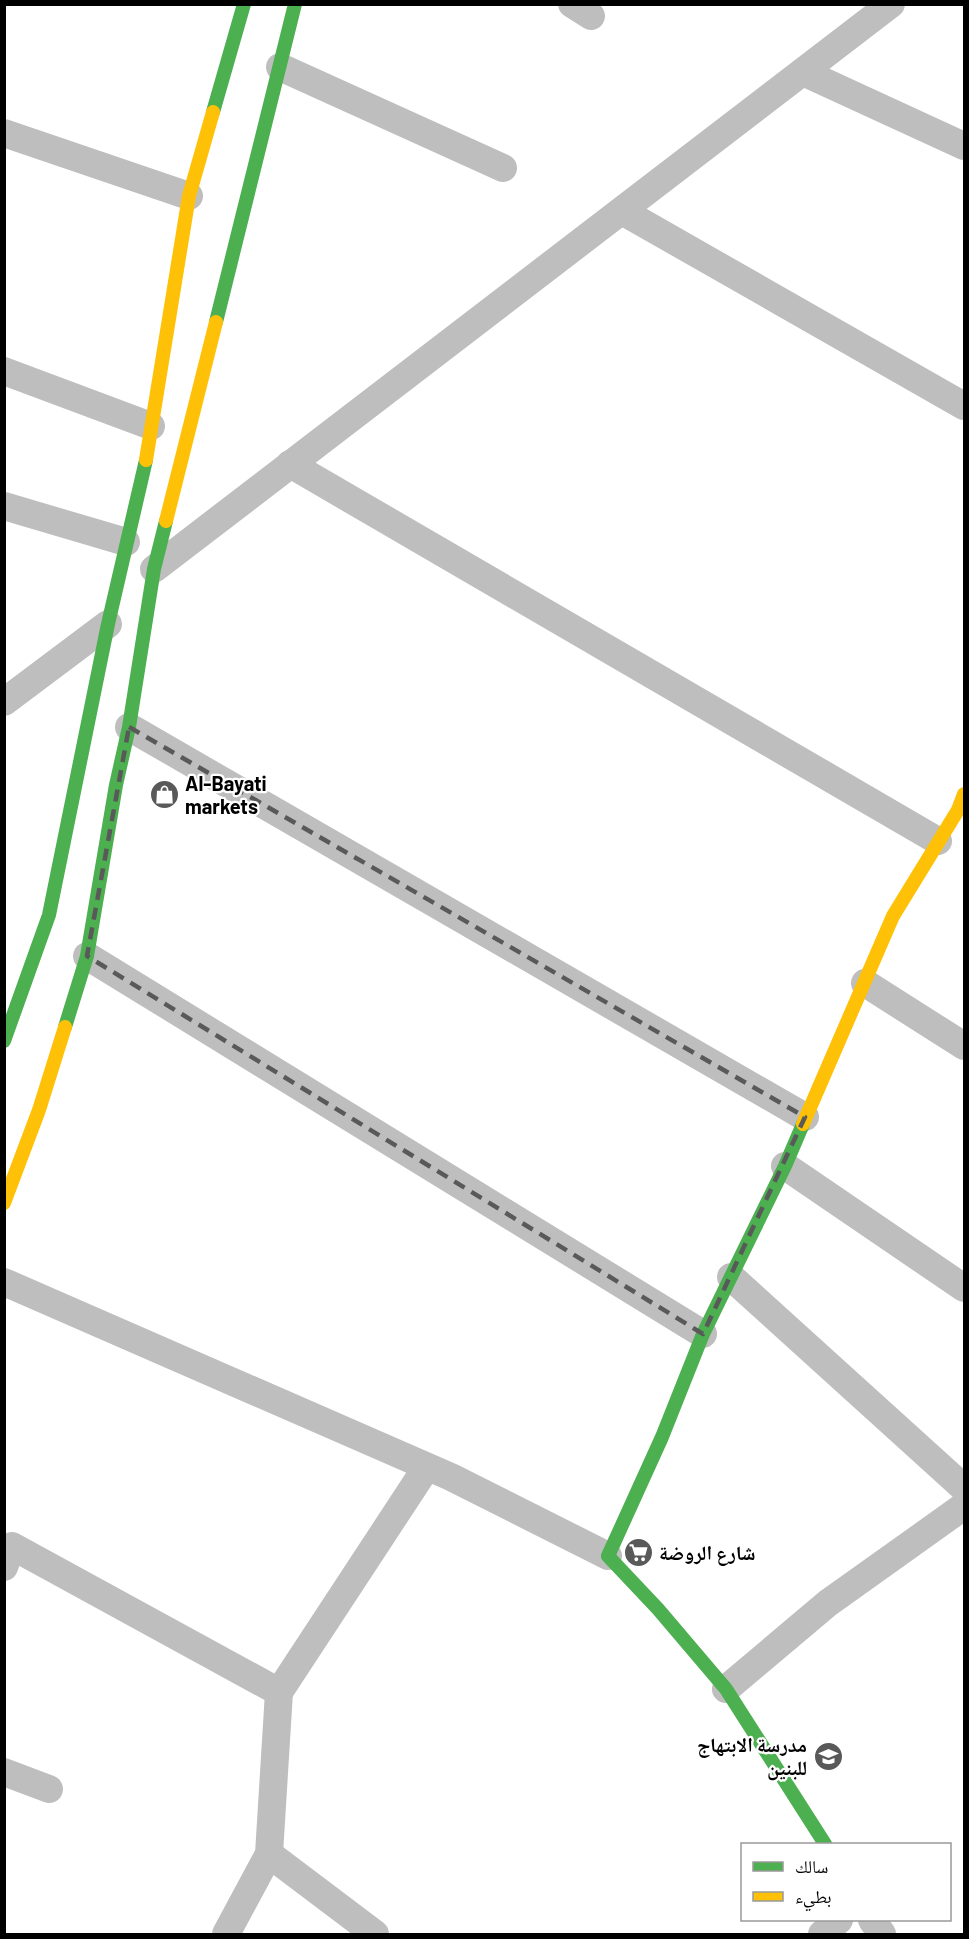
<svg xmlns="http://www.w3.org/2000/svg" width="969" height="1939" font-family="Barlow,'Noto Naskh Arabic',sans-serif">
<rect width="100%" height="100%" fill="#fff"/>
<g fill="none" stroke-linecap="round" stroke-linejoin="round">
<g stroke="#bebebe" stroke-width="28">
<path d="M572,4L591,16"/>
<path d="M280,67L503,168"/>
<path d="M803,72L964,146"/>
<path d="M4,133L189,196"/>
<path d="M622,211L964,406"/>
<path d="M4,371L151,426"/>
<path d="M290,464L938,841"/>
<path d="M4,506L126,542"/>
<path d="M154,569L891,4"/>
<path d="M4,702L108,624"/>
<path d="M129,727L805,1117"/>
<path d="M87,956L703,1334"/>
<path d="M865,983L964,1046"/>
<path d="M785,1166L964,1288"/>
<path d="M731,1277L964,1488"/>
<path d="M4,1282L451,1477L608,1556"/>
<path d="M4,1567L12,1546L279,1692L269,1854L226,1934"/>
<path d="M726,1689L828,1603L964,1506"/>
<path d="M279,1692L426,1468"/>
<path d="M4,1772L49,1789"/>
<path d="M269,1854L375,1934"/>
<path d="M872,1920L882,1934"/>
<path d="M822,1934L839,1920"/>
</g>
<g stroke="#4caf50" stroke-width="14">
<path d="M213,112L244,4"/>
<path d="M216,322L295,4"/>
<path d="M65,1027L87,956L116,785L129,727L154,569L166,521"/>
<path d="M4,1041L49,915L108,624L146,460"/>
<path d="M803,1124L785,1166L703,1334L662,1437L608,1556L658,1609L726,1689L825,1844"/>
</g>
<g stroke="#ffc107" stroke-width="14">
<path d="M146,460L189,196L213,112"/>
<path d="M166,521L216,322"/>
<path d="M803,1124L893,916L958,810L964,794"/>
<path d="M4,1203L39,1110L65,1027"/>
</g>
</g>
<path fill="none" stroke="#595959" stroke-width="4.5" stroke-dasharray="12 8" stroke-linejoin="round" d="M129,727L805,1117L703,1334L87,956Z"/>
<defs>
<symbol id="shop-disc" viewBox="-11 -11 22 22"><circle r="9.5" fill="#595959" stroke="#fff"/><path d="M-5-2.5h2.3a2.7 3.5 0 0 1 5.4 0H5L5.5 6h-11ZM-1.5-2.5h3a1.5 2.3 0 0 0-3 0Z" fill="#fff"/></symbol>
<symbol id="supermarket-disc" viewBox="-11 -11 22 22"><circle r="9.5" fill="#595959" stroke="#fff"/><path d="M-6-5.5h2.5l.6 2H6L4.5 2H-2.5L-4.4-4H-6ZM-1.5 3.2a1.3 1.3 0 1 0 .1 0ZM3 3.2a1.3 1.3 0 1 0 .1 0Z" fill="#fff"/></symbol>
<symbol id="school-disc" viewBox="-11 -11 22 22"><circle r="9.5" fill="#595959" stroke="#fff"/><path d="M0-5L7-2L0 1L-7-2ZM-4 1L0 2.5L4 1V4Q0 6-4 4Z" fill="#fff"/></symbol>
</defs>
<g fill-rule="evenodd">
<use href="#shop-disc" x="148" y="778" width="33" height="33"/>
<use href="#supermarket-disc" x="622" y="1536" width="33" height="33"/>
<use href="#school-disc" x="812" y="1740" width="33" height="33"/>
</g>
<g text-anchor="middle" stroke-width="4.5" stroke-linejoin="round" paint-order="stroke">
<g font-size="20" font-weight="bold" fill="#000" stroke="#fff" text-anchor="start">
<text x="185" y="791">Al-Bayati<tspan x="185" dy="23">markets</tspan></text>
<text x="659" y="1560">شارع الروضة</text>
<text x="807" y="1752" text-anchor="end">مدرسة الابتهاج<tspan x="807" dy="23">للبنين</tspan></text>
</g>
</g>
<rect width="969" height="1939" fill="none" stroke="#000000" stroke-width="12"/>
<rect x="741" y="1843" width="210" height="78" fill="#ffffff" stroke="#999999" stroke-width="1.5"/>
<rect x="753" y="1862" width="30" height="9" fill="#4caf50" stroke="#999999" stroke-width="1.5"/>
<text x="795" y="1873" font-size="18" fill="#000000">سالك</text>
<rect x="753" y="1892" width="30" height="9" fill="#ffc107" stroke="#999999" stroke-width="1.5"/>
<text x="795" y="1903" font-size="18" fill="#000000">بطيء</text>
</svg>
